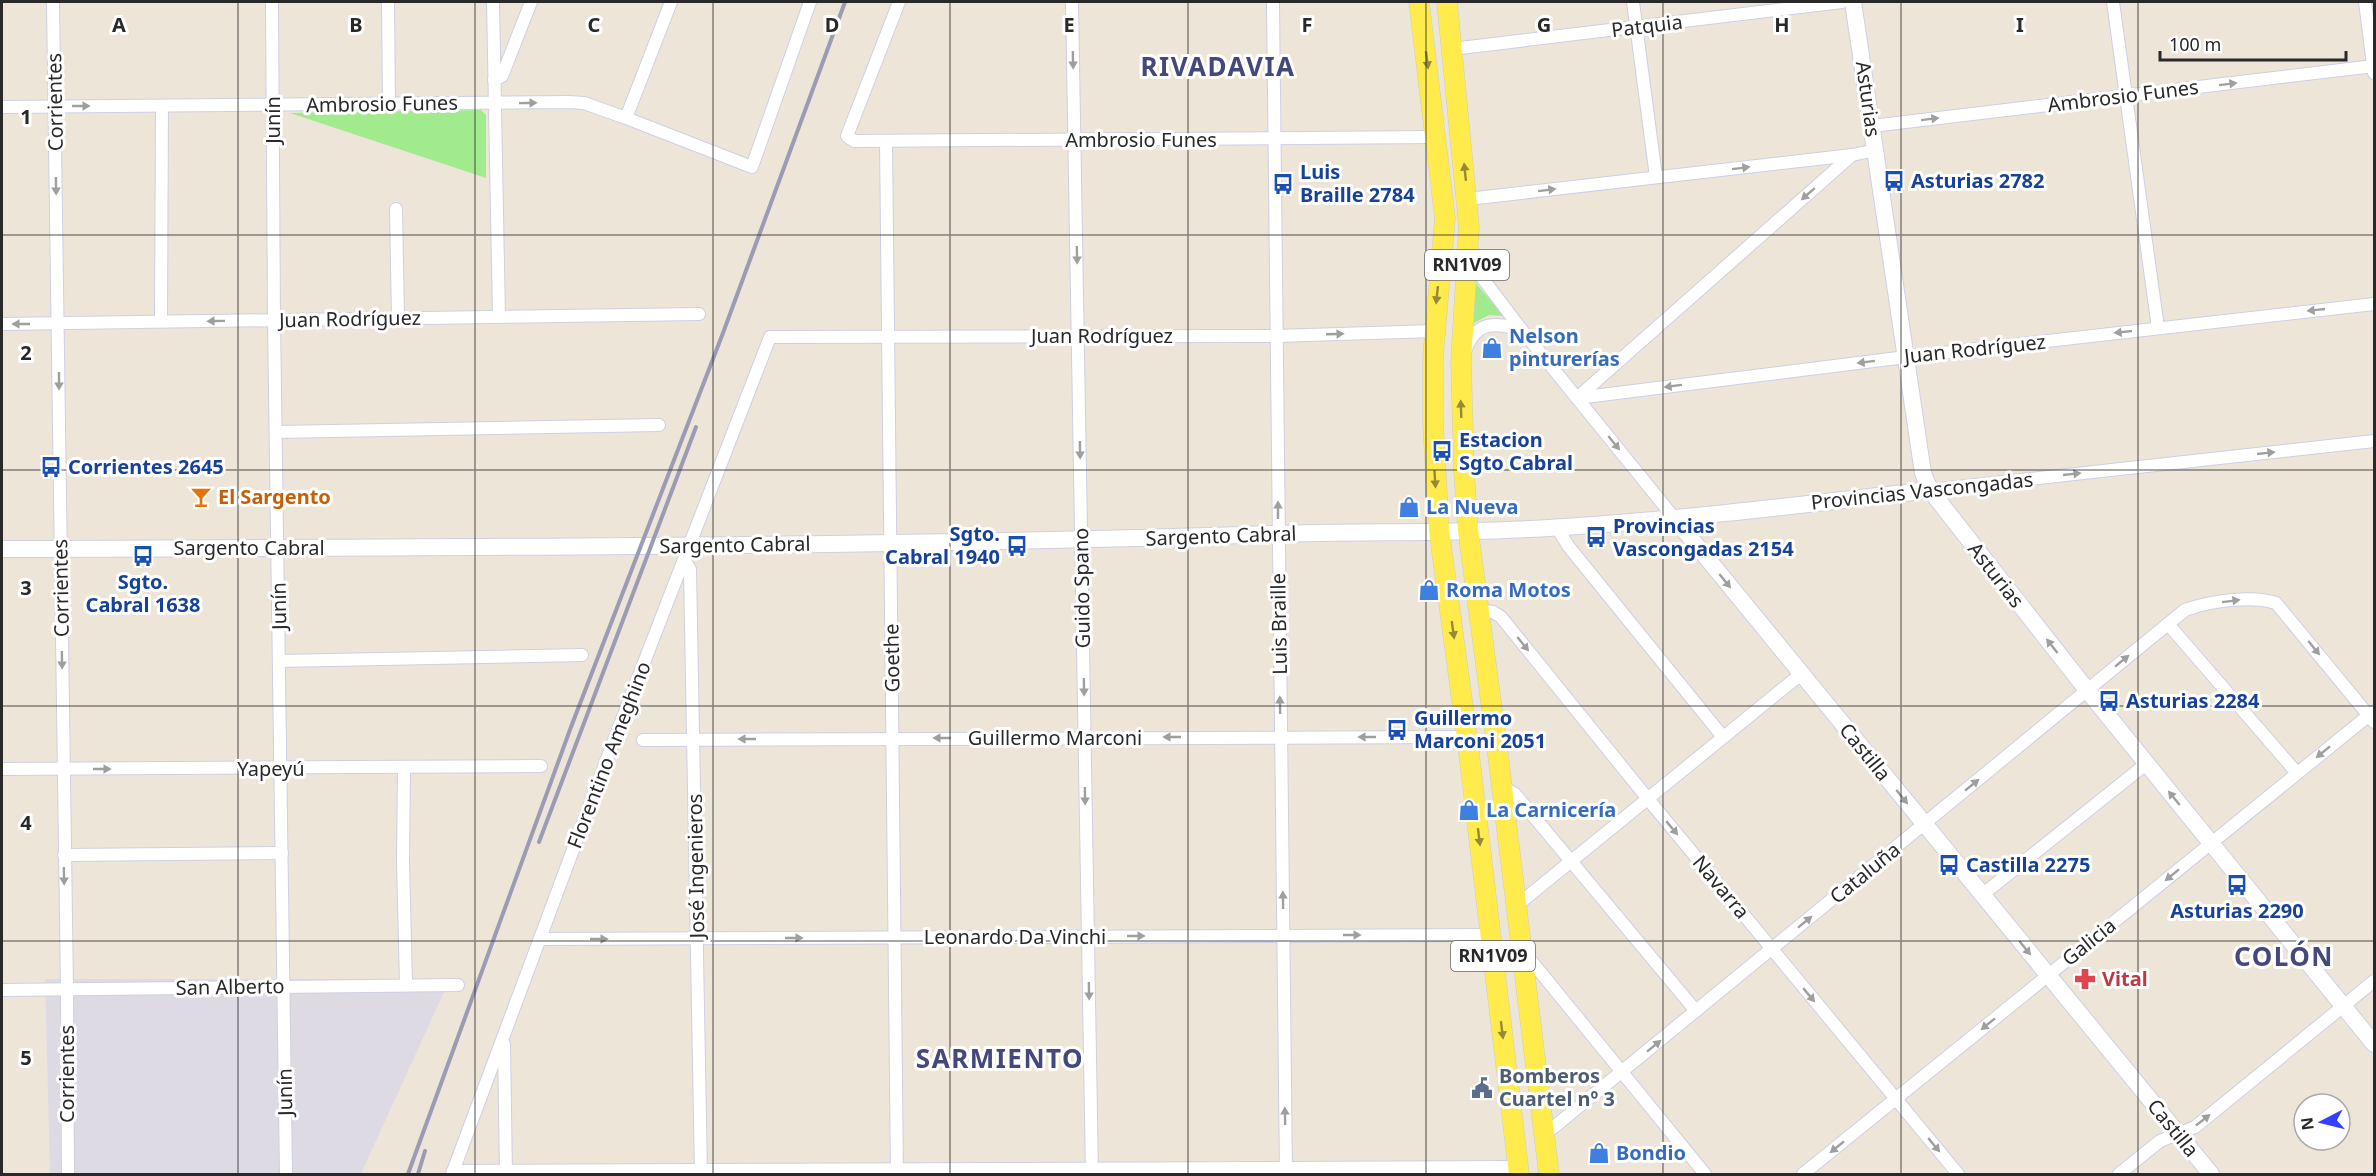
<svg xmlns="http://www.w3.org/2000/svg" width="2376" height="1176" font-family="'Noto Sans',sans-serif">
<rect width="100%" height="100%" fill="#ede6d8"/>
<path fill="#dedae4" d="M45,979H450L361,1174H50Z"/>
<g fill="#a2ea8e">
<path d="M481,110L486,115V178L290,113Z"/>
<path d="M1473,280L1504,316L1489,315L1472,324Z"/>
</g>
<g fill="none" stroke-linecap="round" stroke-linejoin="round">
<defs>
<g id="street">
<path d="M53,2L67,989L68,1174"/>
<path d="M272,2L274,320L286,1174"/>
<path d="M388,2L389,104"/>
<path d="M493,2L499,317"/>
<path d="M899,2L847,136L854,141L1436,137"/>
<path d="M1072,2L1092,1174"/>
<path d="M1273,2L1286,1174"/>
<path d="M1633,2L1656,177"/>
<path d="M2113,2L2158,328"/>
<path d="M2365,2L2374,73"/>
<path d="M1452,49L1842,2"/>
<path d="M494,80L502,76L531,2"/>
<path d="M2,107L569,102L584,103L626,118L752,167L810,2"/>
<path d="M626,118L671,2"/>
<path d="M1872,126L2374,66"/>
<path d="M886,141L897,1174"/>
<path d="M1468,199L1852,155L1876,150"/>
<path d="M396,209L398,318"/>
<path d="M1468,259L1521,329L1675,519"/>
<path d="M161,321L162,106"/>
<path d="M2,324L699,314"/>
<path d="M1466,349C1477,320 1495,323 1521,329"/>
<path d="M1577,398L1906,357L2374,304"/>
<path d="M1577,398L1852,155"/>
<path d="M276,432L659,425"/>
<path d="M1930,490L2374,441"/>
<path d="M1557,528L1569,547L1723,737"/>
<path d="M684,560L690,569L701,1174"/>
<path d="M1479,610L1493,612L1501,617L1648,799L1958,1174"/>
<path d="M2168,624L2297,773"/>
<path d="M279,661L582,655"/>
<path d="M643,740L1467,737"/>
<path d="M404,768L403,861L406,984"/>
<path d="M2,769L541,766"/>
<path d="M1502,786L1515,794L1696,1011"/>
<path d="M64,855L282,853"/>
<path d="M1982,895L2146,764"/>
<path d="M1516,906L1801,674"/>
<path d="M541,939L1490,935"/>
<path d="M1524,952L1705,1174"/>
<path d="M2,990L458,985"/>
<path d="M504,1044L506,1174"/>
<path d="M1543,1136L2185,610C2210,601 2251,595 2276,603L2374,722"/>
<path d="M453,1171L1518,1167"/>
<path d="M452,1174L614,740L770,337L1276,336L1434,331"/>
<path d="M1803,1174L2373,712"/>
<path d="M2119,1174L2160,1141L2195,1127L2374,981"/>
</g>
<g id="secondary">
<path d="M1853,2L1923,473L1930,490L2087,690L2374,1044"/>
<path d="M1675,519L2211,1174"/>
<path d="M2,549C425,547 849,548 1273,534C1369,531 1467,534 1564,527C1686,519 1808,504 1930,490"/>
</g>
<g id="primary">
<path d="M1419,2L1445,218L1433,357V424L1439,530L1467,737L1519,1174"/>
<path d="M1447,2L1469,227L1461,362L1464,471L1468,530L1497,747L1549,1174"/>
</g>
</defs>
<use href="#street" stroke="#cecfe4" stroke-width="14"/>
<use href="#secondary" stroke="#cecfe4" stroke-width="18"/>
<use href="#primary" stroke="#ccc" stroke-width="21"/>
<use href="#street" stroke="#fff" stroke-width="12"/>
<use href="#secondary" stroke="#fff" stroke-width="16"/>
<use href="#primary" stroke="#ffeb4b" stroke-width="20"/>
<g stroke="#9b9bb5" stroke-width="4">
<path d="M539,842L696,427"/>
<path d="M408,1174L571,727L723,333L845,2"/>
<path d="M418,1174L425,1151"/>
</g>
</g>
<defs><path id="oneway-solid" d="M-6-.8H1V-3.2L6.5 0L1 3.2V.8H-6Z" transform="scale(1.5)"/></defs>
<g fill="#9f9f9f">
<use href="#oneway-solid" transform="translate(1073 60) rotate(89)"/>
<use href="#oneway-solid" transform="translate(2228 84) rotate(-7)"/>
<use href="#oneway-solid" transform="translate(528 103) rotate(-1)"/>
<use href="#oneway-solid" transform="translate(81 106)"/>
<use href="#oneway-solid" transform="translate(1930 119) rotate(-7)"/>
<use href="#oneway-solid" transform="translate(1741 168) rotate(-7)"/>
<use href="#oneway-solid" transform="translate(56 186) rotate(89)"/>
<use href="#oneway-solid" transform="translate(1547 190) rotate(-7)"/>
<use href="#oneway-solid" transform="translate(1808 194) rotate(139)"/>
<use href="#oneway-solid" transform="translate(1077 255) rotate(89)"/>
<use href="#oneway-solid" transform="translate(2316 310) rotate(174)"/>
<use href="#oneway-solid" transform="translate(216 321) rotate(179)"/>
<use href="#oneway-solid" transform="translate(21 324) rotate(180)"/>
<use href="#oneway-solid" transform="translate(2123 332) rotate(174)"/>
<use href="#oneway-solid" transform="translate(1335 334) rotate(-2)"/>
<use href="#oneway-solid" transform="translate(1866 362) rotate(173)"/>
<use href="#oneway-solid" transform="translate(59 381) rotate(90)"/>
<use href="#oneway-solid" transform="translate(1673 386) rotate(173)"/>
<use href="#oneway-solid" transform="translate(1614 443) rotate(51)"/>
<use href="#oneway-solid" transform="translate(1080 450) rotate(89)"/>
<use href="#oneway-solid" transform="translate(2266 453) rotate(-6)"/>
<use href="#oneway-solid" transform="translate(2072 474) rotate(-6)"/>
<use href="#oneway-solid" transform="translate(1278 510) rotate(-90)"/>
<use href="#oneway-solid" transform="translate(1725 581) rotate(51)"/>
<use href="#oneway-solid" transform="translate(2231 601) rotate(-7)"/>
<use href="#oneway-solid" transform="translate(1523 644) rotate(51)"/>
<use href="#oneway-solid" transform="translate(2052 646) rotate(-128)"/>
<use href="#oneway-solid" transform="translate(2314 648) rotate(51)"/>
<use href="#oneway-solid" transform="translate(62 660) rotate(89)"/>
<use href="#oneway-solid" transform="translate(2122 661) rotate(-39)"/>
<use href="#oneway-solid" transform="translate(1084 687) rotate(89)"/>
<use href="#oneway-solid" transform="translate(1280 705) rotate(-91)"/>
<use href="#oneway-solid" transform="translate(1172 737) rotate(180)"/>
<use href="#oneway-solid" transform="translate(1367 737) rotate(-180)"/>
<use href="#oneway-solid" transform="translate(942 738) rotate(180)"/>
<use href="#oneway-solid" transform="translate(747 739) rotate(180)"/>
<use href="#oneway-solid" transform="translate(2323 752) rotate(141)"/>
<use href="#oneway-solid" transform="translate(102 769)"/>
<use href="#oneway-solid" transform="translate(1972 785) rotate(-39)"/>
<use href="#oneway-solid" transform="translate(1085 796) rotate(89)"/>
<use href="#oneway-solid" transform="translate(1902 797) rotate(51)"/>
<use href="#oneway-solid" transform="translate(2174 798) rotate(-129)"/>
<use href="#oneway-solid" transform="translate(1672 828) rotate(50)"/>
<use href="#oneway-solid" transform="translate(2172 875) rotate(141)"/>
<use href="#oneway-solid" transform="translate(64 876) rotate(89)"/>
<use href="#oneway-solid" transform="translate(1283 900) rotate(-91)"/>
<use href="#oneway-solid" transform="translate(1805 922) rotate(-39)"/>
<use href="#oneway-solid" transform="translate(1352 935)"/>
<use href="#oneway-solid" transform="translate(1136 936)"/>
<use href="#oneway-solid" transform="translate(794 938)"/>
<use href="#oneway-solid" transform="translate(599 939)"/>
<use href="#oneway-solid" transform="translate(2025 948) rotate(51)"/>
<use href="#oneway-solid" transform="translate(1089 991) rotate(89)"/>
<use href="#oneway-solid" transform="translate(1809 995) rotate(50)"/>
<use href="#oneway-solid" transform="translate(1988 1024) rotate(141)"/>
<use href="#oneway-solid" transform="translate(1654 1046) rotate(-39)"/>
<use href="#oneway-solid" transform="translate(1285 1116) rotate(-91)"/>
<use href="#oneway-solid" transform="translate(2203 1120) rotate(-38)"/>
<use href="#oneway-solid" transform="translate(1934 1145) rotate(50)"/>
<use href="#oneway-solid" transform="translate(1837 1147) rotate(141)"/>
</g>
<g fill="#948a3a">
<use href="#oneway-solid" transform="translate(1427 60) rotate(83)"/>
<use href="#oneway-solid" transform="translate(1465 172) rotate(-96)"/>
<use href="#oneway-solid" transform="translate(1437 295) rotate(96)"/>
<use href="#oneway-solid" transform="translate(1461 409) rotate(-92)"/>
<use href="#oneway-solid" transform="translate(1435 479) rotate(86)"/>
<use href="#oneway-solid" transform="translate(1453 630) rotate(82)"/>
<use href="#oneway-solid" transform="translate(1479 837) rotate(83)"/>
<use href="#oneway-solid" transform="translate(1502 1030) rotate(83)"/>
</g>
<path fill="none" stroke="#292929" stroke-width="1.5" stroke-opacity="0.55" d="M238,2V1174M475,2V1174M713,2V1174M950,2V1174M1188,2V1174M1426,2V1174M1663,2V1174M1901,2V1174M2138,2V1174M2,235H2374M2,470H2374M2,706H2374M2,941H2374"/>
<defs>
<symbol id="bus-bare" viewBox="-9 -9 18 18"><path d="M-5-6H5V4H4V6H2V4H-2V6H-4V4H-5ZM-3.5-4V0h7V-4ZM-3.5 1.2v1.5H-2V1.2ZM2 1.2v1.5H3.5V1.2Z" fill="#1a4fb4" stroke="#fff" stroke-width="2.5" paint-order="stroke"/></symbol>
<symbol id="shop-bare" viewBox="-9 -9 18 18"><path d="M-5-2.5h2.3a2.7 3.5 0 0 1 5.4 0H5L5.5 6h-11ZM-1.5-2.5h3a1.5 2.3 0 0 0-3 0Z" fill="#3f7fe0" stroke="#fff" stroke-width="2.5" paint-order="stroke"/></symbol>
<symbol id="bar-bare" viewBox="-9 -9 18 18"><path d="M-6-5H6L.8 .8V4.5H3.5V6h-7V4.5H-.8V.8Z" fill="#e8710a" stroke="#fff" stroke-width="2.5" paint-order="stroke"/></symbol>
<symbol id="pharmacy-bare" viewBox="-9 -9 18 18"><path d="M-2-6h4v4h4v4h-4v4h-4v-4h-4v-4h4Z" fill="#e0444e" stroke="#fff" stroke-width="2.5" paint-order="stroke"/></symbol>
<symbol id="civic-bare" viewBox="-9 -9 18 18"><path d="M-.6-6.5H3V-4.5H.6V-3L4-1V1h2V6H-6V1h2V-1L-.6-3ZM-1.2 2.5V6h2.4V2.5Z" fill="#5c6f8a" stroke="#fff" stroke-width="2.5" paint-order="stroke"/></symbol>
</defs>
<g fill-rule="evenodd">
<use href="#bus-bare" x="1879" y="166" width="30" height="30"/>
<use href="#bus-bare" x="1268" y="169" width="30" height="30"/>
<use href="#shop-bare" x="1477" y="333" width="30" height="30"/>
<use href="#bus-bare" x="1427" y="436" width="30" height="30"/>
<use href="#bus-bare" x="36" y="452" width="30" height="30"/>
<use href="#bar-bare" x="186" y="482" width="30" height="30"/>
<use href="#shop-bare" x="1394" y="492" width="30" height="30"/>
<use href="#bus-bare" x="1581" y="522" width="30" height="30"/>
<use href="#bus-bare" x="1002" y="531" width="30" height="30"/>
<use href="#bus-bare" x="128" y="541" width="30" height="30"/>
<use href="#shop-bare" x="1414" y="575" width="30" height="30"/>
<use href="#bus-bare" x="2094" y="686" width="30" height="30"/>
<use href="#bus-bare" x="1382" y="715" width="30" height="30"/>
<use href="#shop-bare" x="1454" y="795" width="30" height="30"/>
<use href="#bus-bare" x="1934" y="850" width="30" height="30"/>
<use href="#bus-bare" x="2222" y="870" width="30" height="30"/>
<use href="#pharmacy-bare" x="2070" y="964" width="30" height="30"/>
<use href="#civic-bare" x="1467" y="1073" width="30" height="30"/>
<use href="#shop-bare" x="1584" y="1138" width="30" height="30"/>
</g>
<g text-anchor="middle" stroke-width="6" stroke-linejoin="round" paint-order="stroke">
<g fill="#fff" stroke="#696969" stroke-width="1.5">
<rect x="1425" y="250" width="84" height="30" rx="4.5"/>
<rect x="1451" y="941" width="84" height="30" rx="4.5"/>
</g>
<g font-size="18" font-weight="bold" fill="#292929">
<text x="1467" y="271">RN1V09</text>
<text x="1493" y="962">RN1V09</text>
</g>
<g font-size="20" fill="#292929" stroke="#fff">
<text transform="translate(1647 26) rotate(-7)" y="7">Patquia</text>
<text transform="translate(2123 96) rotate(-7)" y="7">Ambrosio Funes</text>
<text transform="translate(1868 99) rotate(82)" y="7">Asturias</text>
<text transform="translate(55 102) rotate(-91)" y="7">Corrientes</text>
<text transform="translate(382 104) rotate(-1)" y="7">Ambrosio Funes</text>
<text transform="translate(273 120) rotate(-90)" y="7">Junín</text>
<text x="1141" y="147">Ambrosio Funes</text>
<text transform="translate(350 319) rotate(-1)" y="7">Juan Rodríguez</text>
<text x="1102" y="343">Juan Rodríguez</text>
<text transform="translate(1975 349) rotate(-6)" y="7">Juan Rodríguez</text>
<text transform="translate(1922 491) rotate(-6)" y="7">Provincias Vascongadas</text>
<text transform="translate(1221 536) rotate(-2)" y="7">Sargento Cabral</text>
<text transform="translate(735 545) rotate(-1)" y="7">Sargento Cabral</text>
<text x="249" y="555">Sargento Cabral</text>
<text transform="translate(1996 575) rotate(52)" y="7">Asturias</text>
<text transform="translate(61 588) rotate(-91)" y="7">Corrientes</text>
<text transform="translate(1082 588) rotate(-91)" y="7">Guido Spano</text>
<text transform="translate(279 606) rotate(-91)" y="7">Junín</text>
<text transform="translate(1279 624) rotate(-91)" y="7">Luis Braille</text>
<text transform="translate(892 658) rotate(-91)" y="7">Goethe</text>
<text x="1055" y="745">Guillermo Marconi</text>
<text transform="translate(1865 752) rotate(51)" y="7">Castilla</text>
<text transform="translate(609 755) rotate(-69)" y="7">Florentino Ameghino</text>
<text x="271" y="776">Yapeyú</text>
<text transform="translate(696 866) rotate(-91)" y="7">José Ingenieros</text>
<text transform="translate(1865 873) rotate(-39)" y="7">Cataluña</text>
<text transform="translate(1721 887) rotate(50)" y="7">Navarra</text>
<text x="1015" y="944">Leonardo Da Vinchi</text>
<text transform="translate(2089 942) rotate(-39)" y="7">Galicia</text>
<text transform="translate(230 987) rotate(-1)" y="7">San Alberto</text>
<text transform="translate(67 1074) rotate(-90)" y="7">Corrientes</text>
<text transform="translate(285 1092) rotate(-91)" y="7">Junín</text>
<text transform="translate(2173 1128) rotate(51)" y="7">Castilla</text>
</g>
<g font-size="20" font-weight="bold" fill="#164399" stroke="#fff" text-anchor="start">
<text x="1300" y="179">Luis<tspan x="1300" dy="23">Braille 2784</tspan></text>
<text x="1911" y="188">Asturias 2782</text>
<text x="1459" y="447">Estacion<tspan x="1459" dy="23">Sgto Cabral</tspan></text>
<text x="68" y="474">Corrientes 2645</text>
<text x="1613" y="533">Provincias<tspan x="1613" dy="23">Vascongadas 2154</tspan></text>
<text x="1000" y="541" text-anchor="end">Sgto.<tspan x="1000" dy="23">Cabral 1940</tspan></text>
<text x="143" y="589" text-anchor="middle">Sgto.<tspan x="143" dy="23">Cabral 1638</tspan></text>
<text x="2126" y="708">Asturias 2284</text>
<text x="1414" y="725">Guillermo<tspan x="1414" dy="23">Marconi 2051</tspan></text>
<text x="1966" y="872">Castilla 2275</text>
<text x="2237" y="918" text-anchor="middle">Asturias 2290</text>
</g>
<g font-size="20" font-weight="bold" fill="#366cbe" stroke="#fff" text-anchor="start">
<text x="1509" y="343">Nelson<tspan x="1509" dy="23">pinturerías</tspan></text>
<text x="1426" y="514">La Nueva</text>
<text x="1446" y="597">Roma Motos</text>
<text x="1486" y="817">La Carnicería</text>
<text x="1616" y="1160">Bondio</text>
</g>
<g font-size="20" font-weight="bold" fill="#c56008" stroke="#fff" text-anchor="start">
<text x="218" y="504">El Sargento</text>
</g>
<g font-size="20" font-weight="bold" fill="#be3a42" stroke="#fff" text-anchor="start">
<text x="2102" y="986">Vital</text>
</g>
<g font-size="20" font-weight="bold" fill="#4e5e75" stroke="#fff" text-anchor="start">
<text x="1499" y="1083">Bomberos<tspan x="1499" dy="23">Cuartel nº 3</tspan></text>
</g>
<g font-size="26" font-weight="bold" letter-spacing="1.5" fill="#45487d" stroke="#fff">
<text x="1218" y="76">RIVADAVIA</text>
<text x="2284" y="966">COLÓN</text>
<text x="1000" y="1068">SARMIENTO</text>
</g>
</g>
<g font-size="20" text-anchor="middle" font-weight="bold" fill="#292929" stroke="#fff" stroke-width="6" stroke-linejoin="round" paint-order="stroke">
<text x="119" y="32">A</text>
<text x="356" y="32">B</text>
<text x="594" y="32">C</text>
<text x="832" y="32">D</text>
<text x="1069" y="32">E</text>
<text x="1307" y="32">F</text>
<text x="1544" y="32">G</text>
<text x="1782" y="32">H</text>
<text x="2020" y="32">I</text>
<text x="26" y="124">1</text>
<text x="26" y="360">2</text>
<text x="26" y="595">3</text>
<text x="26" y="830">4</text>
<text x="26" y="1065">5</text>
</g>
<rect width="2376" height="1176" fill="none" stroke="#292929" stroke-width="6"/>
<g transform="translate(2322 1122) rotate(263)"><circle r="28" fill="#ffffff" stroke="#a9a9a9" stroke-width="1.5"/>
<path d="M0-4.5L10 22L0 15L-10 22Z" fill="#3340ff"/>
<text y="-9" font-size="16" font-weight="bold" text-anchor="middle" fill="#292929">N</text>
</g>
<path d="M2160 51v9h186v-9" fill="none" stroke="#292929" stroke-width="3"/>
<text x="2169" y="51" font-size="18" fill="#292929" stroke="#ffffff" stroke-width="4.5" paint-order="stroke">100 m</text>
</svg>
